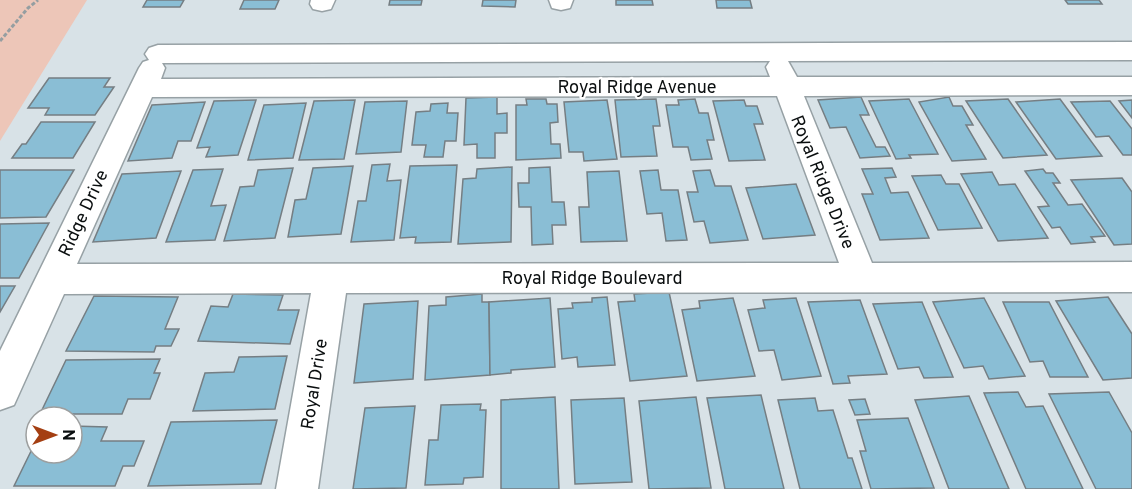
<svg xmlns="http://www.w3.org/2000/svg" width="1132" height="489" font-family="Overpass,sans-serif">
<rect width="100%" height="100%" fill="#d8e2e7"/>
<path fill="#edc6b8" d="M0,0H87L0,141Z"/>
<g fill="#8abed5" stroke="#757e83" stroke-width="1.5">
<path d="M147,0H184L180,7H143Z"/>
<path d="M244,0H279L275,9H240Z"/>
<path d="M390,0H422L421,5H389Z"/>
<path d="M483,0H516L515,7L482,6Z"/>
<path d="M616,0H652L653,5H616Z"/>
<path d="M716,0H750L752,8H717Z"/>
<path d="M1065,0H1099L1102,4H1068Z"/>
<path d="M49,78H110L104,87H114L95,115H45L49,108H28Z"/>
<path d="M497,97V114L507,113V133H495V158H477V144L464,145L466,98Z"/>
<path d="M861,97L869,115H860L876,147H885L890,156L860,158L846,127L830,128L818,100Z"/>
<path d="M949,97L953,106H962L973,125H966L986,159L952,161L919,102Z"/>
<path d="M526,99H546L547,104H557L558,122L550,123L551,144H560L561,158L516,160V105H527Z"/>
<path d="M656,99L660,126H653L657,156L621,157L615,100Z"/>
<path d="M695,99L699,113H708L714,140H707L712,159L691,160L688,147H673L666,105H679L678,100Z"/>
<path d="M909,99L938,154L909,155L911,158L896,159L869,101Z"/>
<path d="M1008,99L1047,155L1003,158L966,101Z"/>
<path d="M1060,99L1102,156L1056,159L1016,102Z"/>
<path d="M256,100L238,155L206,157L210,147L197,148L214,101Z"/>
<path d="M355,100L344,159L299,160L314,101Z"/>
<path d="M607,100L617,159L584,161L583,152H569L564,102Z"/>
<path d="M744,100L746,106H757L763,124H754L765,160L729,161L713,101Z"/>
<path d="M1132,100V118L1119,101Z"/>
<path d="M407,101L401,152L356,154L365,102Z"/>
<path d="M1110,101L1132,129V155H1123L1109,136L1096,137L1071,102Z"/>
<path d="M205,102L191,141H178L172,158L128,161L152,105Z"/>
<path d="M306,103L293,158L248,160L264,105Z"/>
<path d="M448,103L447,113H458L456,141H445L443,157H424L426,145H412L416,112L430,111L431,104Z"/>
<path d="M41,122H95L73,158H12L22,144H26Z"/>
<path d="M390,164L387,181L401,180L394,240L351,242L358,201H366L372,165Z"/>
<path d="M457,165L451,242L415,243L416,237L400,238L410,166Z"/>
<path d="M353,166L341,234L288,237L295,200L306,199L313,168Z"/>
<path d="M512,167L511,242L458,244L463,179L476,178L477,169Z"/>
<path d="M550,167L552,202H564L566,225H552L553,244L532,245L531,207H519L518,183H529V168Z"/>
<path d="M293,168L275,238L224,241L240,187L254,186L258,170Z"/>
<path d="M892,168L896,177L885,178L891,193L908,192L929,238L880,240L862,194H873L862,169Z"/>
<path d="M223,169L211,206L226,205L215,240L166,242L193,170Z"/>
<path d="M1043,169L1046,173H1053L1060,183H1053L1068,205L1082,204L1105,236L1091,237L1095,242L1071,244L1060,227L1052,228L1038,207L1049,206L1025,171Z"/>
<path d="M0,170H74L46,217L0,218Z"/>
<path d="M658,170L661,190H678L687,240L666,241L662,213L647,214L640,171Z"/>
<path d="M710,170L715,186H731L748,240L710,243L704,221L694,222L687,192H698L693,171Z"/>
<path d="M181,171L156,238L93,242L122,174Z"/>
<path d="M619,171L627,241L581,242L579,207H589L587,172Z"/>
<path d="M992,172L999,185L1015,184L1048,238L998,241L961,174Z"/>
<path d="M941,175L946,184H959L982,228L938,230L912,176Z"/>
<path d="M1122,178L1132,192V244L1114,245L1071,180Z"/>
<path d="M796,184L815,235L763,239L746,188Z"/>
<path d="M49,223L19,278H0V224Z"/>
<path d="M0,286H15L0,312Z"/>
<path d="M669,292L687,376L630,381L618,302L635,301L634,294Z"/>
<path d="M233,294L283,295L278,310H299L290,344L198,341L211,306L228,307Z"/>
<path d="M482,294V302H489L490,375L425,380L429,306L446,305V297Z"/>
<path d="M94,296L178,297L165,329H179L171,346H156L154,352L66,351Z"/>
<path d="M607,297L615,365L578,367L577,357L562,359L558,309L573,308L572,303L592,302V298Z"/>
<path d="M1108,297L1132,334V378L1103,380L1056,301Z"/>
<path d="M550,298L555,367L511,370V373L490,375L489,302Z"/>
<path d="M733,298L755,376L697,381L682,310L700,308L699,301Z"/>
<path d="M796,298L821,376L782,380L774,350L759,351L748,310L765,308L763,300Z"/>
<path d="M984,298L1025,376L989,379L983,366L964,368L933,302Z"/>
<path d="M860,300L887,374L848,376L850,383L833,384L808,302Z"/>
<path d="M418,301L413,379L354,383L364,304Z"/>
<path d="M922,302L953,377L924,378L919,367L898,369L873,304Z"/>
<path d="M1003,302H1049L1088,377H1050L1043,361L1030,362Z"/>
<path d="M287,356L275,409L193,411L205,373L234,372L239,357Z"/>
<path d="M160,359L154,373H160L150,399H128L122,414H40L66,360Z"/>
<path d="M1018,392L1026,407L1043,406L1083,489H1026L984,393Z"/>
<path d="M1109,392L1132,433V489H1096L1049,394Z"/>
<path d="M761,395L784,489H725L707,398Z"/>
<path d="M969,396L1009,489H949L915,400Z"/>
<path d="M555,397L559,489H501V400Z"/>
<path d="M696,397L711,488L649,489L639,401Z"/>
<path d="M624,398L632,482L575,484L571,400Z"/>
<path d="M815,398L818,411L833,410L848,458H852L862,489H800L778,400Z"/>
<path d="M865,399L870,414L855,415L849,400Z"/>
<path d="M481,404L480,410H486L483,477L464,478L463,484L425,485L429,440H438L441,405Z"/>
<path d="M415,406L406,488L353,489L365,408Z"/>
<path d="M908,418L934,488L871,489L860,451H866L857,420Z"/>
<path d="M277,420L261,484L148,486L171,422Z"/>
<path d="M72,426L107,427L101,441H144L134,466H123L115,486H14L36,441V453H72Z"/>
</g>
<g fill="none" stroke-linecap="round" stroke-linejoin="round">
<defs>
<g id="minor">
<path d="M311,0H335L331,9L322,11L313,9L310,4Z"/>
<path d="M549,0H573L570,8L561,10L552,8Z"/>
<path d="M1132,42V60L788,61L797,77H1132V95L804,96L872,263L1132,262V292L346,293L318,489H276L311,293L64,294L14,405L0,410V351L139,68L143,62L149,60L145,54L149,48L158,45ZM770,61L766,67L770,77L161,79L165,68L162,63ZM777,96L839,263L77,264L152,97Z"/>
</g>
</defs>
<use href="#minor" stroke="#97a1a5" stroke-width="3"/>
<path stroke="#959ea1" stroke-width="3" stroke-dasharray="4 2" stroke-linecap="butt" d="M0,41L28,8L38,0"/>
<use href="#minor" fill="#fff" fill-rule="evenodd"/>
</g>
<g text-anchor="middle" stroke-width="4.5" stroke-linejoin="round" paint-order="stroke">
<g font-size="18" fill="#0a0e0f" stroke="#fff">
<text x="637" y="93">Royal Ridge Avenue</text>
<text transform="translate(823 182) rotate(68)" y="6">Royal Ridge Drive</text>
<text transform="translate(83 213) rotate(-65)" y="6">Ridge Drive</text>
<text x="592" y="284">Royal Ridge Boulevard</text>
<text transform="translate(314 384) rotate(-81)" y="6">Royal Drive</text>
</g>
</g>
<g transform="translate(54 435) rotate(90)"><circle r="28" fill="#ffffff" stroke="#9d9f9f" stroke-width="1.5"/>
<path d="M0-4.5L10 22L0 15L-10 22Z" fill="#a43f12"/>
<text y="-9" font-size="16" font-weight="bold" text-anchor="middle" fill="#0a0e0f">N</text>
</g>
</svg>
